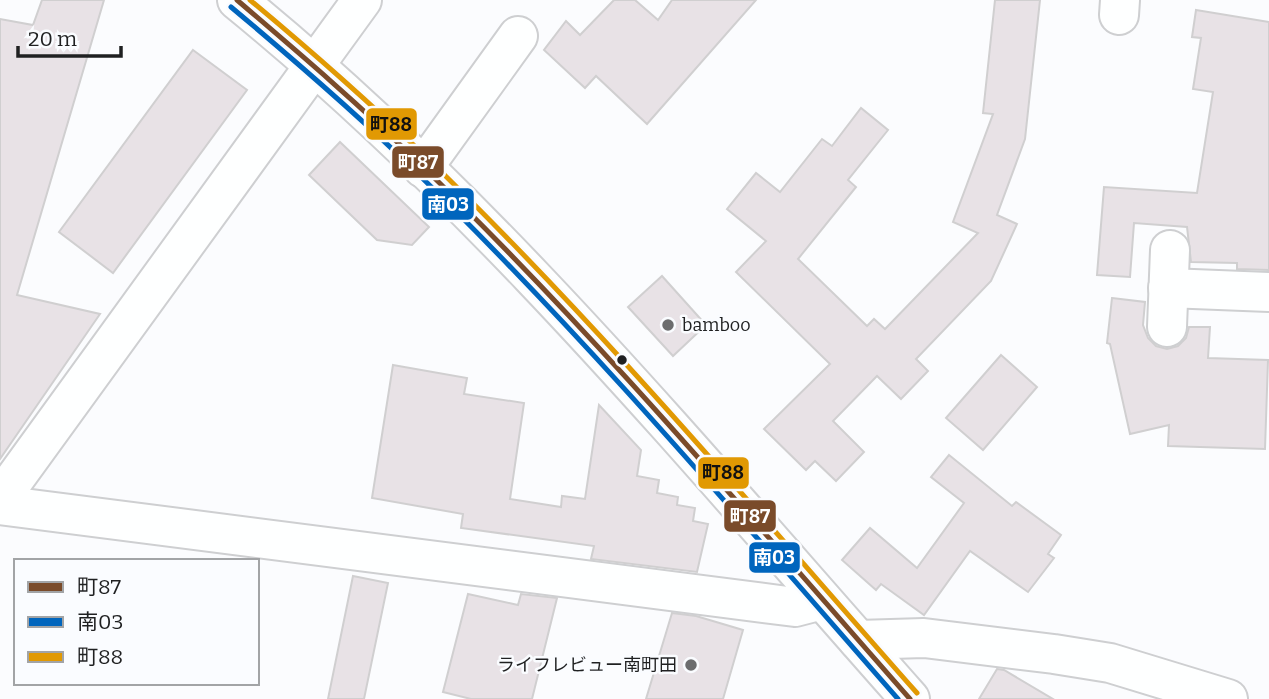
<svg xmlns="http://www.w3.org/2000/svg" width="1269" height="699" font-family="Bitter,'Noto Sans JP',serif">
<rect width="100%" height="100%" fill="#fbfcfe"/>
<g fill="#e8e2e6" stroke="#d0cfd0" stroke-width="2">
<path d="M42,0H104L17,295L100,314L0,459V19L33,25Z"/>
<path d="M614,0H635L658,20L672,0H756L647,124L596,76L585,88L544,50L566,21L580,35Z"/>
<path d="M995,0H1040L1025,139L997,215L1017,224L991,281L916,359L928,371L901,399L877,376L833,421L864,452L836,481L815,461L806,470L764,429L830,364L736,272L766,241L727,209L756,173L780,192L822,139L832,146L861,108L888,130L848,180L856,187L798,259L867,326L874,319L885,329L978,233L953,222L993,114L983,113Z"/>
<path d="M1196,10L1269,22V270L1237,269V263L1191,262L1187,227L1134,223L1130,277L1097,275L1104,187L1197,193L1213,92L1193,89L1201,38L1192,37Z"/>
<path d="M193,50L247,90L113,273L59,232Z"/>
<path d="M340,142L429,227L412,245L377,240L309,175Z"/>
<path d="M662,276L706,325L673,356L628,307Z"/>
<path d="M1112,298L1145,302L1143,325L1148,338L1156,346L1167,349L1178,346L1186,338L1189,327H1210L1208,358L1268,360L1265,449L1168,446L1169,425L1130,434L1110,344L1107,343Z"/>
<path d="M1001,355L1037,387L983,450L946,418Z"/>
<path d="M393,365L467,378L464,394L524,403L510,499L561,507L562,496L585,499L599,405L641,450L637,476L659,480L657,493L678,497L677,505L695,508L693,521L708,524L697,572L591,559L594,546L461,528L463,514L372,498Z"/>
<path d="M949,455L1012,506L1016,502L1061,535L1048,554L1054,558L1028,592L970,551L924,615L881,584L876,590L842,560L870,528L917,568L964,503L931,477Z"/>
<path d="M353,576L388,583L364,699H328Z"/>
<path d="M468,594L518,605L521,594L557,598L532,699H471L443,692Z"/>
<path d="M672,613L696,616L743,630L723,699H646Z"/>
<path d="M997,669L1004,670L1053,699H979Z"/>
</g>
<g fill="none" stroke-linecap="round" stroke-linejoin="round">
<defs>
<g id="minor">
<path d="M237,0C488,204 696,458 910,699"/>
<path d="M1119,15L1120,0"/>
<path d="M423,168L518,36"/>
<path d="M1168,288L1269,292"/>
<path d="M1167,327L1170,250"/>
<path d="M0,499L362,0"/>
<path d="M0,505L795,607L822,600"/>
<path d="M858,640L924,638L1054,654L1110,663L1228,699"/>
</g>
</defs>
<use href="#minor" stroke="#cecfd1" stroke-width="42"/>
<use href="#minor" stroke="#feffff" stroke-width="38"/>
<defs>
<path id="bus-1" d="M237,0C299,53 360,105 418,162C593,331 750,517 910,699"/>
<path id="bus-2" d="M231,7C293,59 355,112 413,169C585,336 740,519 898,699"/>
<path id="bus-3" d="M250,0C310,50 368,101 424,155C599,324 756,511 917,693"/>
</defs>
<use href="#bus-1" stroke="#fafcff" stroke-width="10"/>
<use href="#bus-2" stroke="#fafcff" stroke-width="10"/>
<use href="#bus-3" stroke="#fafcff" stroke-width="10"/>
<use href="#bus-1" stroke="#7a4b2a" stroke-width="5"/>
<use href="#bus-2" stroke="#0065bd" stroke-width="5"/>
<use href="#bus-3" stroke="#e19903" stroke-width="5"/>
</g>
<g fill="#6c6d6e" stroke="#fafcff" stroke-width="2.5">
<circle cx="668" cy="325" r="7"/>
<circle cx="691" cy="665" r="7"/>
</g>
<circle fill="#1f2021" stroke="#fafcff" stroke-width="2.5" cx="622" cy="360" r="6"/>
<g text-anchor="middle" stroke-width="5" stroke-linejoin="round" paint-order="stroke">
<g font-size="18" fill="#1f2021" stroke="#fafcff" text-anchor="start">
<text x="682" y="331">bamboo</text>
<text x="677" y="671" text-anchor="end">ライフレビュー南町田</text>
</g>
</g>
<g stroke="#fafcff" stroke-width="2.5">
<rect x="365" y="107" width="53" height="34" rx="7" fill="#e19903"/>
<rect x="391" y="145" width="54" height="34" rx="7" fill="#7a4b2a"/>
<rect x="421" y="187" width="54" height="34" rx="7" fill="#0065bd"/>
<rect x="697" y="456" width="53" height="34" rx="7" fill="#e19903"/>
<rect x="723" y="499" width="54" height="34" rx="7" fill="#7a4b2a"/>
<rect x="748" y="541" width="53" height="33" rx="7" fill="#0065bd"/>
</g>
<g font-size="19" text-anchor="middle" font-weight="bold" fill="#fff">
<text x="418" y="169">町87</text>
<text x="448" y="211">南03</text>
<text x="750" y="523">町87</text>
<text x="774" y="564">南03</text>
</g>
<g font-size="19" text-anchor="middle" font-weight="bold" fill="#111">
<text x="391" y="131">町88</text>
<text x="723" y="479">町88</text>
</g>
<rect x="14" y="559" width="245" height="126" fill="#fafcff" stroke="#a2a4a6" stroke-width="2"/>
<rect x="28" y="582" width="35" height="10" fill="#7a4b2a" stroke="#a2a4a6" stroke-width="2"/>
<text x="77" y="594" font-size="21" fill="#1f2021">町87</text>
<rect x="28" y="617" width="35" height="10" fill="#0065bd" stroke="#a2a4a6" stroke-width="2"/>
<text x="77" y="629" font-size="21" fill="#1f2021">南03</text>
<rect x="28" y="652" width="35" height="10" fill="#e19903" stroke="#a2a4a6" stroke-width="2"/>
<text x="77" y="664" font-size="21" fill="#1f2021">町88</text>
<path d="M18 46v10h103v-10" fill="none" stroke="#1f2021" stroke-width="3.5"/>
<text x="28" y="46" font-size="21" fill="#1f2021" stroke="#fafcff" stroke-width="5" paint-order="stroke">20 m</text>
</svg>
